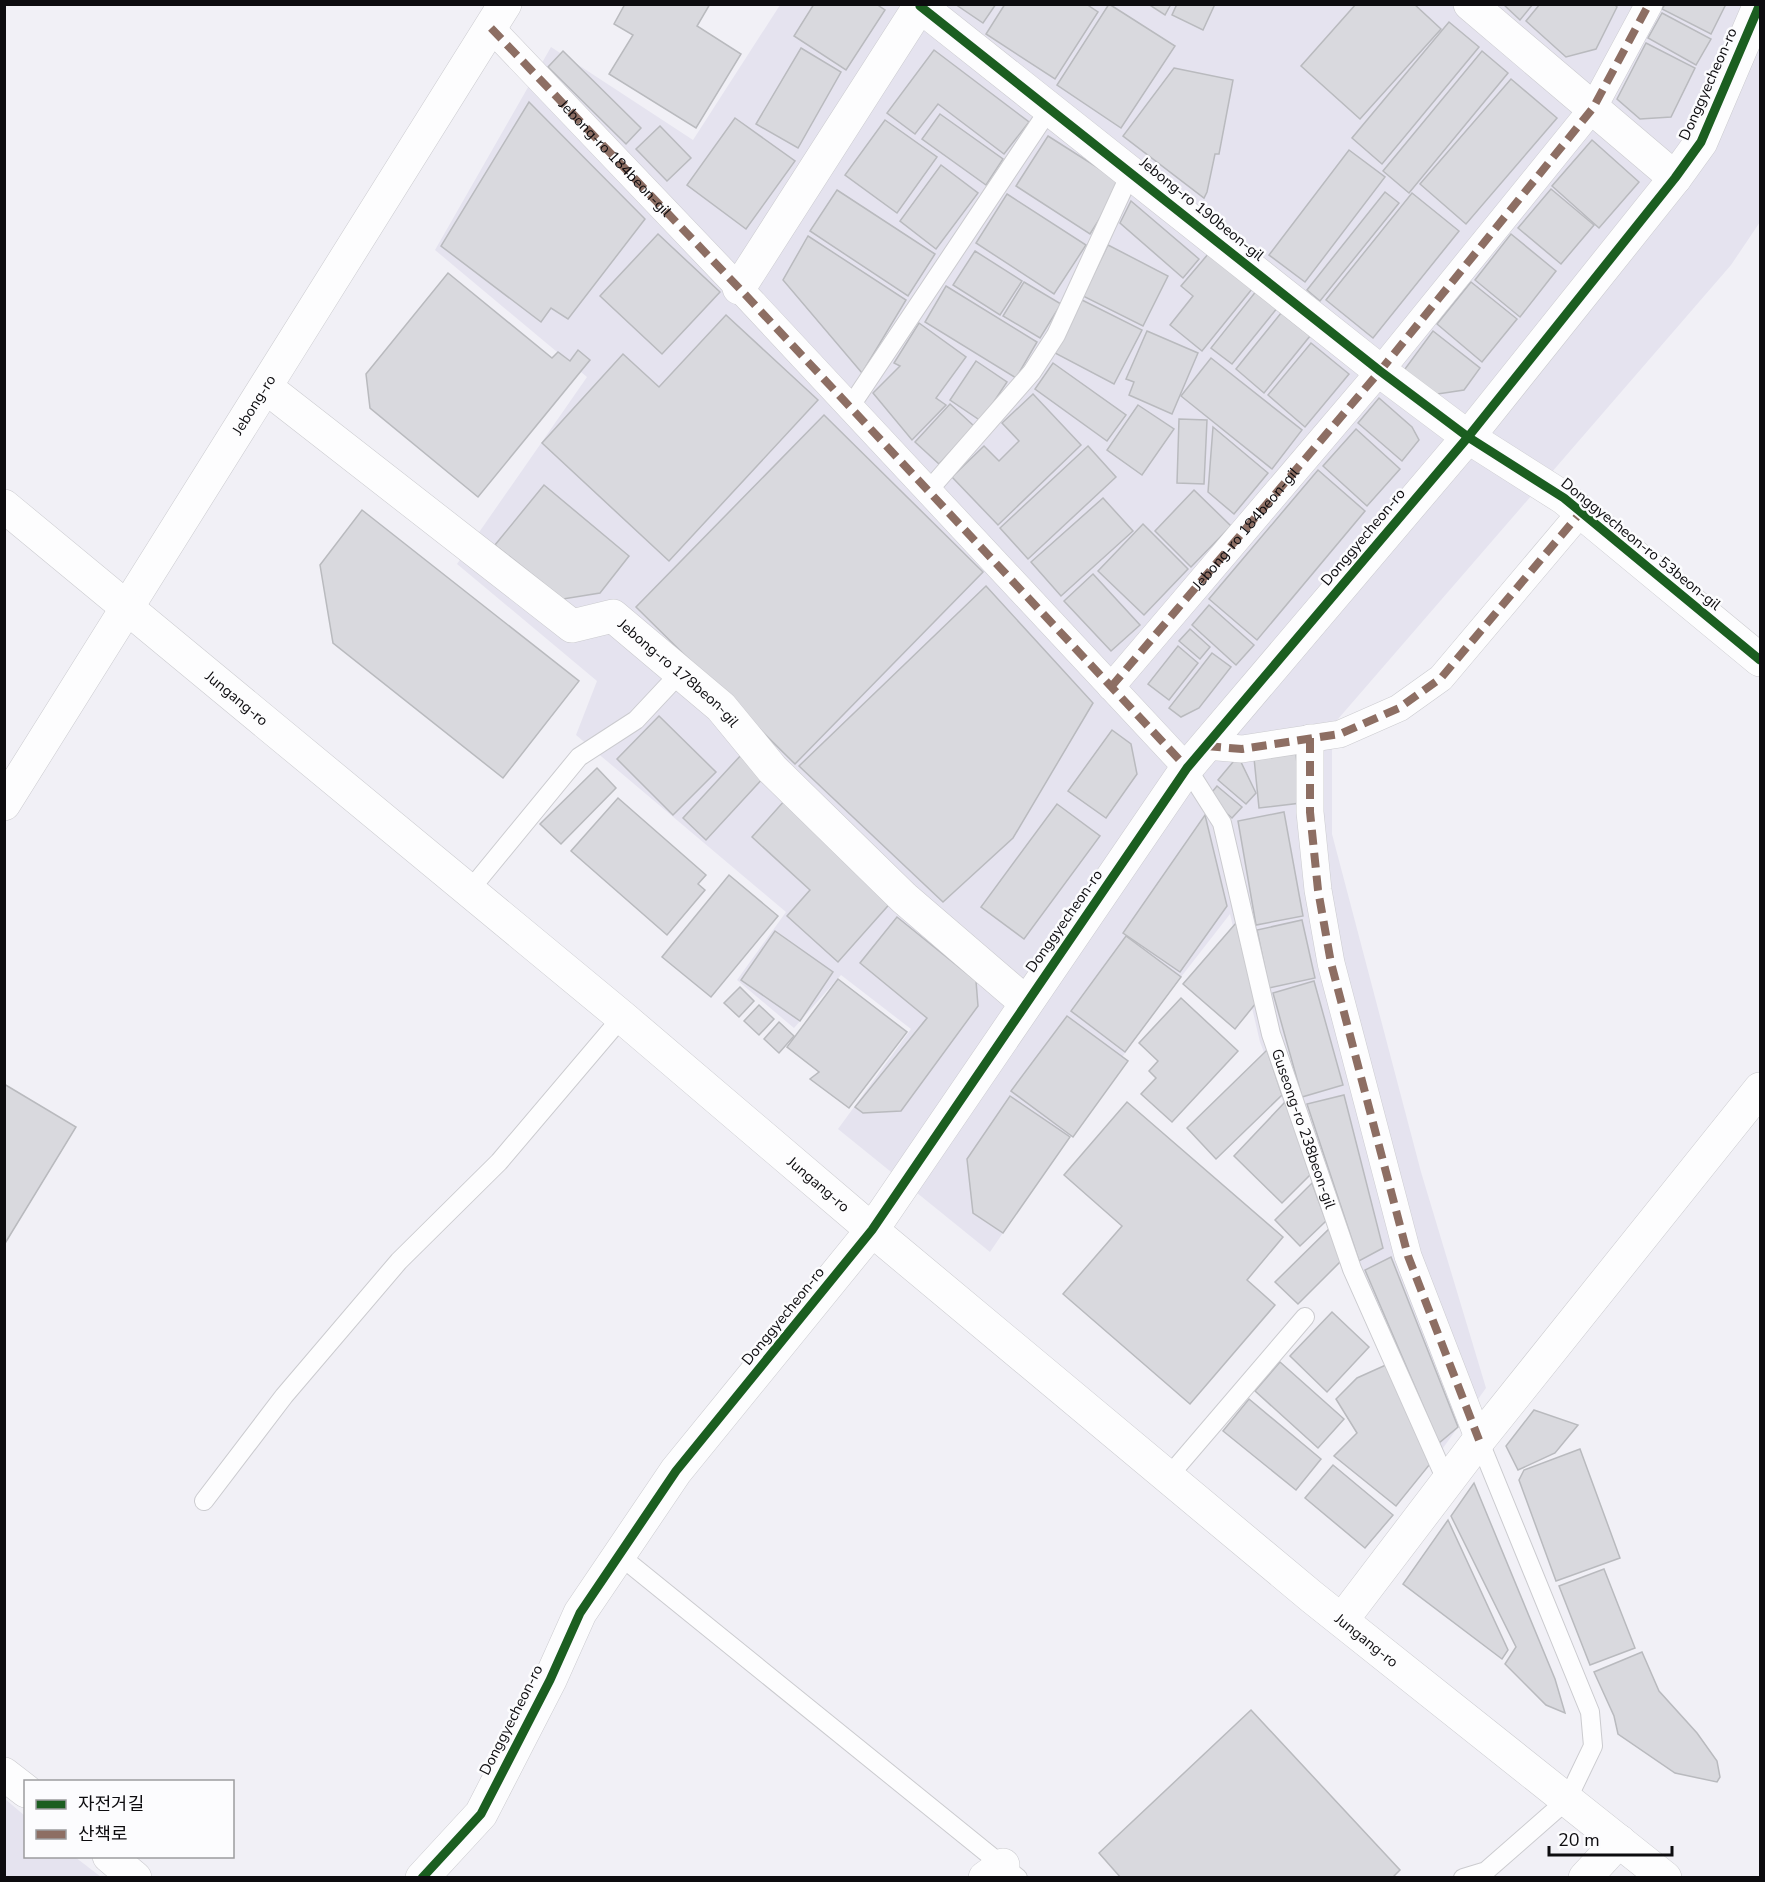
<svg xmlns="http://www.w3.org/2000/svg" width="1765" height="1882" font-family="'Nunito Sans','Noto Sans KR',sans-serif">
<rect width="100%" height="100%" fill="#f1f0f6"/>
<g fill="#e5e3ef">
<path d="M780,5H1760V222L1731,265L1332,726V834L1421,1172L1486,1388L1433,1462L1349,1274L1260,1042L1230,914L1146,1022L990,1252L838,1129L911,1029L841,975L794,1028L737,980L786,912L576,735L597,681L457,564L587,377L435,250L551,47L693,140Z"/>
<path d="M5,1799L25,1816L26,1856L75,1857L101,1877H5Z"/>
</g>
<g fill="#d9d9de" stroke="#b9babe" stroke-width="1.5">
<path d="M625,4H710L697,26L741,54L696,128L609,74L633,35L614,24Z"/>
<path d="M814,4H876L885,10L846,70L794,36Z"/>
<path d="M955,4H996L983,23Z"/>
<path d="M1005,4H1086L1098,12L1055,79L986,34Z"/>
<path d="M1109,4L1175,46L1121,128L1057,85Z"/>
<path d="M1148,4H1171L1165,15Z"/>
<path d="M1177,4H1215L1203,30L1172,15Z"/>
<path d="M1356,4H1414L1441,29L1360,119L1301,66Z"/>
<path d="M1503,4H1533L1520,20Z"/>
<path d="M1540,4H1614L1617,7L1596,49L1566,57L1526,21Z"/>
<path d="M1665,4H1726L1711,34L1662,9Z"/>
<path d="M1662,13L1711,39L1696,65L1648,38Z"/>
<path d="M1449,22L1479,47L1382,164L1352,138Z"/>
<path d="M1646,43L1695,68L1671,117L1640,119L1617,99Z"/>
<path d="M801,48L841,72L798,148L756,124Z"/>
<path d="M934,50L1029,122L1004,154L938,104L915,134L887,113Z"/>
<path d="M563,51L641,128L626,144L548,67Z"/>
<path d="M1482,51L1508,73L1409,193L1383,171Z"/>
<path d="M1174,68L1233,80L1219,154H1215L1207,192L1204,198L1123,136Z"/>
<path d="M1511,79L1557,118L1466,224L1420,184Z"/>
<path d="M529,102L645,219L568,319L551,308L541,322L441,246Z"/>
<path d="M940,114L1003,159L986,185L922,139Z"/>
<path d="M735,118L795,161L746,229L687,185Z"/>
<path d="M885,120L937,157L897,213L845,175Z"/>
<path d="M660,126L691,158L667,181L636,149Z"/>
<path d="M1048,136L1122,183L1090,234L1016,186Z"/>
<path d="M1592,140L1639,182L1599,228L1552,186Z"/>
<path d="M1349,150L1385,177L1305,282L1269,255Z"/>
<path d="M941,165L978,193L936,249L900,221Z"/>
<path d="M1551,189L1594,225L1561,264L1518,228Z"/>
<path d="M837,190L935,254L908,296L810,231Z"/>
<path d="M1385,192L1399,203L1320,301L1307,290Z"/>
<path d="M1412,193L1459,231L1373,338L1326,300Z"/>
<path d="M1007,194L1086,245L1054,294L976,243Z"/>
<path d="M1131,201L1199,259L1183,278L1120,223Z"/>
<path d="M658,234L720,292L662,354L600,296Z"/>
<path d="M1511,234L1556,271L1520,317L1475,280Z"/>
<path d="M808,236L906,300L862,373L783,280Z"/>
<path d="M1108,245L1168,276L1143,326L1083,296Z"/>
<path d="M975,251L1022,281L1000,315L953,285Z"/>
<path d="M1209,253L1252,289L1202,351L1170,325L1193,296L1181,286Z"/>
<path d="M448,273L552,358L558,352L570,361L578,350L590,360L478,497L370,408L366,374Z"/>
<path d="M1024,282L1061,304L1040,338L1003,316Z"/>
<path d="M1471,282L1517,319L1482,362L1437,324Z"/>
<path d="M946,286L1037,342L1016,378L925,322Z"/>
<path d="M1257,290L1278,307L1232,364L1211,348Z"/>
<path d="M1082,300L1142,330L1114,384L1055,353Z"/>
<path d="M1281,313L1310,336L1264,393L1236,369Z"/>
<path d="M726,315L818,400L669,561L542,443L623,354L659,387Z"/>
<path d="M919,323L966,357L936,398L946,405L912,440L873,393L900,366L894,363Z"/>
<path d="M1147,331L1198,353L1172,414L1129,395L1134,382L1126,379Z"/>
<path d="M1433,331L1480,368L1464,390L1431,395L1402,373Z"/>
<path d="M1311,343L1349,374L1305,427L1268,395Z"/>
<path d="M1211,358L1302,430L1272,469L1181,396Z"/>
<path d="M976,361L1007,382L981,421L950,400Z"/>
<path d="M1053,363L1126,415L1107,441L1035,389Z"/>
<path d="M1033,394L1081,445L998,525L952,477L984,446L999,461L1019,441L1002,423Z"/>
<path d="M1379,398L1412,427L1419,440L1402,461L1358,423Z"/>
<path d="M950,404L974,426L939,464L915,442Z"/>
<path d="M1138,405L1174,429L1142,475L1107,450Z"/>
<path d="M824,415L983,572L795,764L636,607Z"/>
<path d="M1179,419L1207,420L1204,484L1177,483Z"/>
<path d="M1213,427L1268,473L1234,514L1208,492Z"/>
<path d="M1356,429L1400,469L1367,506L1323,466Z"/>
<path d="M1088,446L1116,477L1028,559L1000,528Z"/>
<path d="M1318,470L1365,511L1257,640L1209,599Z"/>
<path d="M544,485L629,556L600,593L563,599L495,545Z"/>
<path d="M1194,490L1231,526L1191,567L1155,531Z"/>
<path d="M1103,498L1133,531L1061,596L1031,562Z"/>
<path d="M362,510L579,681L503,778L333,643L320,565Z"/>
<path d="M1143,524L1188,569L1144,615L1098,571Z"/>
<path d="M1093,574L1140,625L1111,651L1064,601Z"/>
<path d="M986,586L1093,703L1013,838L943,902L799,766Z"/>
<path d="M1209,605L1254,645L1236,665L1192,625Z"/>
<path d="M1190,629L1210,647L1200,659L1179,641Z"/>
<path d="M1178,646L1198,663L1169,700L1148,684Z"/>
<path d="M1212,653L1231,667L1199,708L1181,717L1169,708Z"/>
<path d="M659,716L716,772L673,815L617,759Z"/>
<path d="M1112,730L1131,744L1137,774L1106,818L1068,791Z"/>
<path d="M742,754L765,776L706,840L683,818Z"/>
<path d="M1296,754L1301,803L1259,808L1254,758Z"/>
<path d="M1238,756L1256,793L1246,804L1218,780Z"/>
<path d="M597,768L616,788L561,844L540,824Z"/>
<path d="M1217,786L1242,807L1232,818L1208,797Z"/>
<path d="M618,798L706,875L698,884L705,890L667,935L571,851Z"/>
<path d="M785,800L894,899L838,962L787,916L810,890L752,837Z"/>
<path d="M1057,804L1100,836L1024,939L981,907Z"/>
<path d="M1284,812L1303,916L1256,925L1238,821Z"/>
<path d="M1205,815L1227,906L1180,972L1123,933Z"/>
<path d="M729,875L778,916L711,997L662,957Z"/>
<path d="M897,917L976,981L978,1006L901,1111L863,1113L855,1107L927,1018L860,963Z"/>
<path d="M1302,920L1315,978L1269,988L1257,930Z"/>
<path d="M1236,923L1256,1003L1235,1029L1183,984Z"/>
<path d="M775,931L833,972L800,1021L741,980Z"/>
<path d="M1126,936L1181,977L1125,1052L1071,1011Z"/>
<path d="M838,979L907,1032L849,1108L810,1079L819,1072L787,1047Z"/>
<path d="M1314,981L1343,1085L1302,1097L1273,993Z"/>
<path d="M740,987L754,1001L739,1017L724,1003Z"/>
<path d="M1181,998L1238,1051L1172,1122L1141,1094L1156,1078L1149,1071L1158,1061L1139,1043Z"/>
<path d="M759,1005L774,1019L759,1035L744,1021Z"/>
<path d="M1067,1016L1128,1061L1073,1137L1011,1091Z"/>
<path d="M779,1022L794,1036L779,1053L764,1039Z"/>
<path d="M1267,1050L1282,1095L1216,1159L1187,1128Z"/>
<path d="M4,1084L76,1127L4,1245Z"/>
<path d="M1344,1095L1383,1248L1359,1261L1307,1104Z"/>
<path d="M1010,1096L1070,1137L1003,1233L973,1213L967,1159Z"/>
<path d="M1286,1101L1310,1175L1282,1203L1234,1156Z"/>
<path d="M1127,1102L1283,1237L1247,1280L1275,1305L1190,1404L1063,1294L1122,1226L1064,1175Z"/>
<path d="M1312,1183L1326,1221L1300,1246L1275,1220Z"/>
<path d="M1330,1228L1341,1261L1298,1304L1275,1282Z"/>
<path d="M1391,1257L1458,1427L1439,1443L1365,1270Z"/>
<path d="M1332,1312L1369,1347L1327,1392L1290,1356Z"/>
<path d="M1280,1362L1344,1419L1318,1448L1255,1391Z"/>
<path d="M1388,1364L1430,1464L1396,1506L1334,1456L1357,1433L1336,1399L1357,1378Z"/>
<path d="M1249,1399L1321,1459L1296,1490L1223,1431Z"/>
<path d="M1534,1410L1578,1425L1555,1453L1518,1470L1506,1446Z"/>
<path d="M1580,1449L1620,1558L1556,1581L1519,1480L1524,1470Z"/>
<path d="M1333,1465L1393,1515L1365,1548L1305,1498Z"/>
<path d="M1474,1483L1555,1679L1565,1713L1546,1705L1505,1664L1516,1647L1451,1516Z"/>
<path d="M1448,1520L1508,1650L1502,1659L1403,1584Z"/>
<path d="M1604,1569L1635,1648L1590,1665L1559,1586Z"/>
<path d="M1642,1652L1659,1691L1697,1733L1717,1761L1720,1777L1717,1782L1675,1773L1618,1734L1614,1716L1594,1672Z"/>
<path d="M1251,1710L1400,1870L1392,1878H1121L1099,1853Z"/>
</g>
<g fill="none" stroke-linecap="round" stroke-linejoin="round">
<defs>
<g id="service">
<path d="M850,407L1050,108"/>
<path d="M928,491L1032,372L1056,335L1131,172"/>
<path id="s1" d="M1187,768L1222,823L1271,1034L1352,1269L1447,1482"/>
<path d="M469,891L579,757L636,720L680,673"/>
<path d="M1168,1477L1305,1317"/>
<path d="M204,1501L284,1396L399,1261L499,1162L622,1017"/>
<path d="M619,1555L1018,1878"/>
<path d="M1463,1878L1486,1871L1567,1800L1593,1746L1590,1712L1479,1440"/>
</g>
<g id="pedestrian">
<path d="M491,28L739,288L1187,768"/>
<path id="s2" d="M1111,687L1380,371L1593,108L1649,4"/>
<path d="M1310,738V812L1318,890L1331,963L1408,1256L1479,1440"/>
<path d="M1206,746L1242,749L1340,734L1399,708L1441,678L1581,512"/>
</g>
<g id="minor">
<path d="M1470,4L1675,178"/>
<path d="M920,6L1380,371L1468,437L1564,498L1760,660"/>
<path d="M739,288L921,4"/>
<path id="s3" d="M267,388L572,626L613,616L721,707L772,769L904,898L1025,1002"/>
<path d="M1342,1620L1479,1440L1760,1089"/>
<path d="M4,1774L26,1791"/>
<path d="M109,1856L135,1878"/>
<path d="M422,1878L481,1814L550,1680L580,1613L676,1471L872,1230L1187,768L1468,437L1675,178L1701,142L1760,4"/>
<path d="M985,1878L1003,1865"/>
<path d="M1585,1878L1619,1841"/>
</g>
<g id="tertiary">
<path id="s4" d="M4,804L505,4"/>
</g>
<g id="secondary">
<path id="s5" d="M4,506L622,1017L872,1230L1312,1597L1665,1878"/>
</g>
</defs>
<use href="#service" stroke="#cbcbcf" stroke-width="20"/>
<use href="#pedestrian" stroke="#cbcbcf" stroke-width="28"/>
<use href="#minor" stroke="#cbcbcf" stroke-width="34"/>
<use href="#tertiary" stroke="#cbcbcf" stroke-width="34"/>
<use href="#secondary" stroke="#cbcbcf" stroke-width="34"/>
<use href="#service" stroke="#fdfdfe" stroke-width="18"/>
<use href="#pedestrian" stroke="#fdfdfe" stroke-width="27"/>
<use href="#minor" stroke="#fdfdfe" stroke-width="33"/>
<use href="#tertiary" stroke="#fdfdfe" stroke-width="33"/>
<use href="#secondary" stroke="#fdfdfe" stroke-width="33"/>
<g stroke="#8d6e63" stroke-width="8" stroke-dasharray="15 8" stroke-linecap="butt">
<path id="s6" d="M491,28L739,288L1187,768"/>
<path d="M1111,687L1380,371L1593,108L1649,4"/>
<path d="M1310,738V812L1318,890L1331,963L1408,1256L1479,1440"/>
<path d="M1206,746L1242,749L1340,734L1399,708L1441,678L1581,512"/>
</g>
<defs>
<g id="cycleway">
<path d="M921,4L920,6L1380,371L1468,437L1564,498L1760,660"/>
<path d="M422,1878L481,1814L550,1680L580,1613L676,1471L872,1230L1187,768L1468,437L1675,178L1701,142L1760,4"/>
</g>
</defs>
<use href="#cycleway" stroke="#fcfcfe" stroke-width="13"/>
<use href="#cycleway" stroke="#1b5e20" stroke-width="9"/>
</g>
<g text-anchor="middle" stroke-width="5" stroke-linejoin="round" paint-order="stroke">
<g font-size="15" fill="#0d0c0f" stroke="#fcfcfe">
<text transform="translate(1708 84) rotate(-66)" y="5">Donggyecheon-ro</text>
<text dy="5" stroke="none"><textPath href="#s6" startOffset="180">Jebong-ro 184beon-gil</textPath></text>
<text transform="translate(1202 209) rotate(39)" y="5">Jebong-ro 190beon-gil</text>
<text dy="5" stroke="none"><textPath href="#s4" startOffset="471">Jebong-ro</textPath></text>
<text dy="5" stroke="none"><textPath href="#s2" startOffset="208">Jebong-ro 184beon-gil</textPath></text>
<text transform="translate(1363 537) rotate(-50)" y="5">Donggyecheon-ro</text>
<text transform="translate(1641 544) rotate(39)" y="5">Donggyecheon-ro 53beon-gil</text>
<text dy="5" stroke="none"><textPath href="#s3" startOffset="516">Jebong-ro 178beon-gil</textPath></text>
<text dy="5" stroke="none"><textPath href="#s5" startOffset="302">Jungang-ro</textPath></text>
<text transform="translate(1064 921) rotate(-55)" y="5">Donggyecheon-ro</text>
<text dy="5" stroke="none"><textPath href="#s1" startOffset="382">Guseong-ro 238beon-gil</textPath></text>
<text dy="5" stroke="none"><textPath href="#s5" startOffset="1060">Jungang-ro</textPath></text>
<text transform="translate(783 1316) rotate(-51)" y="5">Donggyecheon-ro</text>
<text dy="5" stroke="none"><textPath href="#s5" startOffset="1773">Jungang-ro</textPath></text>
<text transform="translate(511 1720) rotate(-63)" y="5">Donggyecheon-ro</text>
</g>
</g>
<rect width="1765" height="1882" fill="none" stroke="#0d0c0f" stroke-width="12"/>
<rect x="24" y="1780" width="210" height="78" fill="#fcfcfe" stroke="#9c9c9e" stroke-width="1.5"/>
<rect x="36" y="1800" width="30" height="9" fill="#1b5e20" stroke="#9c9c9e" stroke-width="1.5"/>
<text x="78" y="1810" font-size="18" fill="#0d0c0f">자전거길</text>
<rect x="36" y="1830" width="30" height="9" fill="#8d6e63" stroke="#9c9c9e" stroke-width="1.5"/>
<text x="78" y="1840" font-size="18" fill="#0d0c0f">산책로</text>
<path d="M1549 1846v9h123v-9" fill="none" stroke="#0d0c0f" stroke-width="3"/>
<text x="1558" y="1846" font-size="18" fill="#0d0c0f" stroke="#fcfcfe" stroke-width="4.5" paint-order="stroke">20 m</text>
</svg>
